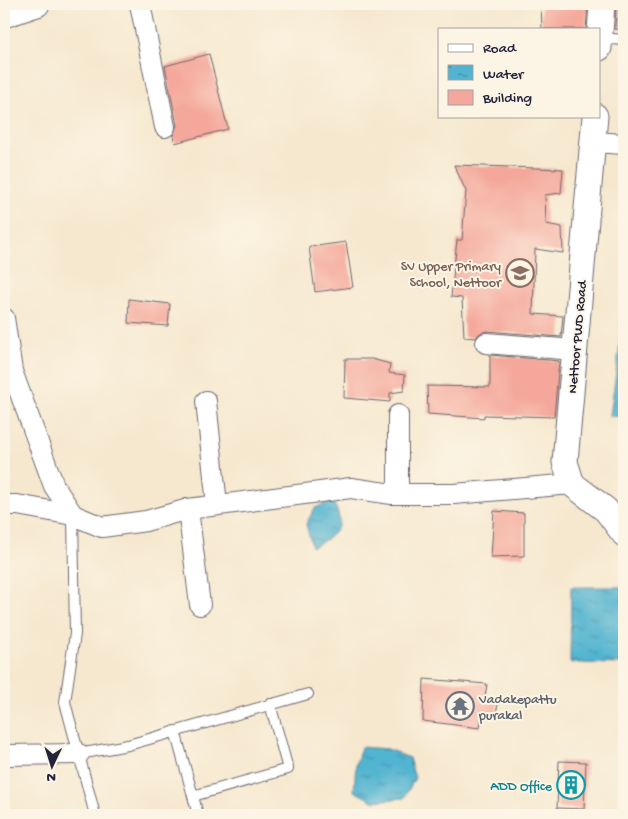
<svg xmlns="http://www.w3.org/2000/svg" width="628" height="819" font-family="'Gochi Hand',sans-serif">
<defs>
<pattern id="water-ripples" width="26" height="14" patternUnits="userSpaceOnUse" patternTransform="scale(1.25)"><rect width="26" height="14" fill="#51b4d0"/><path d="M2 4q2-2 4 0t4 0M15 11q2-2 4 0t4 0" fill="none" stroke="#4392aa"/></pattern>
</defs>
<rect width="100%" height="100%" fill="#fcf5e5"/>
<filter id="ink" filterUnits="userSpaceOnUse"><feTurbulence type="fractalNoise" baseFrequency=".02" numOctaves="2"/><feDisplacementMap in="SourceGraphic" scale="10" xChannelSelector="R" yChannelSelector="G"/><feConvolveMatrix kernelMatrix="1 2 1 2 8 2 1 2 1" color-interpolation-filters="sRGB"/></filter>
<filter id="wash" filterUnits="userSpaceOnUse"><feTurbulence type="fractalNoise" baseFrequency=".0096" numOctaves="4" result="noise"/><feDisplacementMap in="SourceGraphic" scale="20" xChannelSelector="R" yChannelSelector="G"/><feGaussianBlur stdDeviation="1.12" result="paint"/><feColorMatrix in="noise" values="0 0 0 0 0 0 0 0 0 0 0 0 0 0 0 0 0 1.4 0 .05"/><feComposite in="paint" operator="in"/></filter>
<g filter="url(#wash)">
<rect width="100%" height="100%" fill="#f6e8cf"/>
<g fill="url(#water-ripples)" stroke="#3a6b86">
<path d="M624,285V417L610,416L619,351Z"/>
<path d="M332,501C349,527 333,537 312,547L306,524L315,508Z"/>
<path d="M571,587H624V664L570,663Z"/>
<path d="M361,747L388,749L409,758L415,778L404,798L373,801L354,791L356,763Z"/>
</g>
<g id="blocks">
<g fill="#f4a79a">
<path d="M541,4H588L586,29H542Z"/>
<path d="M616,9H624V29H615Z"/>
<path d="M209,54L228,129L175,143L173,136L177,125L165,66Z"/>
<path d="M454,165L563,169L561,193L545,195L546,224L562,227L563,253L535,249L533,314L563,316L561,337L487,331L480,333L476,338L464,337L462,298L451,297L457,240H462L466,191Z"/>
<path d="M346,242L353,287L315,292L309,247Z"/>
<path d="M129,299L170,304L168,326L128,323Z"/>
<path d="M490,355L559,361L554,417L484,415V418L428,414L427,386L490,387Z"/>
<path d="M345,359H372L390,364L389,373L405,375L404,391L390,393V402L344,398Z"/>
<path d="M494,511L524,513V556L491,557Z"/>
<path d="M424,679L487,684L485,697L499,701L495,716L482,712L480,728L423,721Z"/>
<path d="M559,761L586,762L584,809L557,808Z"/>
</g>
</g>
</g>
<g filter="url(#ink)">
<use href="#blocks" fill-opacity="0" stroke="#6c676f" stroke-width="1"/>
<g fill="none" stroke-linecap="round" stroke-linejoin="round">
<defs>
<g id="service">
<path d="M600,38L624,40"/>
<path d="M73,515L75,634L65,702L95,815"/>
<path d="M175,731L193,796"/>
<path d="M79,754L128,745L308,694"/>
<path d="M198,815L193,796L288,769L270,704"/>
</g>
<g id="minor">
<path d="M140,4L165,127"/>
<path d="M594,142L624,144"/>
<path d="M4,318L12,371L54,486L73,515"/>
<path d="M486,343L575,350"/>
<path d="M206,401L217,505"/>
<path d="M398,494V415"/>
<path d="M4,505H17L73,515L102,527L146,521L188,509L351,488L392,494H454L572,484"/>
<path d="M188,509L200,605"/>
<path d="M4,755L79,754"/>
</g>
<g id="tertiary">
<path d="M4,15L37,4"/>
<path d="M599,48L602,4"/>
<path d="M595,116L565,462L572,484L606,510L624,534"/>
</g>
</defs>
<use href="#service" stroke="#6c676f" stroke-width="12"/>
<use href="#minor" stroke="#6c676f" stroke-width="22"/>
<use href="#tertiary" stroke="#6c676f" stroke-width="27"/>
<use href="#service" stroke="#fff" stroke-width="10"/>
<use href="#minor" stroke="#fff" stroke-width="20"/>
<use href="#tertiary" stroke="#fff" stroke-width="25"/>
</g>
</g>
<defs>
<symbol id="school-ring" viewBox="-11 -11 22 22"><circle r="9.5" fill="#fcf5e5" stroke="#8d6e63" stroke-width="1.5"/><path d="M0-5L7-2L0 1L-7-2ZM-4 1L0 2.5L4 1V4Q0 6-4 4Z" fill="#8d6e63"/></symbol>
<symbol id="temple-ring" viewBox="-11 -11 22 22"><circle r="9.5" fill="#fcf5e5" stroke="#6b7280" stroke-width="1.5"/><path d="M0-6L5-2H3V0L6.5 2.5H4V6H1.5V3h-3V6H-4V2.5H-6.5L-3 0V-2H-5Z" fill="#6b7280"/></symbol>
<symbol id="building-ring" viewBox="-11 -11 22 22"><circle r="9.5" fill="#fcf5e5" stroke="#0f9aa8" stroke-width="1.5"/><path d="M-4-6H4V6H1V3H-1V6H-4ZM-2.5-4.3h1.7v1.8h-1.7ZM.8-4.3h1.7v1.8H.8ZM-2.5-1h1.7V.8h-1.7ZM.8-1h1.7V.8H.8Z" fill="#0f9aa8"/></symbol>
</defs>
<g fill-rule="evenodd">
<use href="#school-ring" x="504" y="257" width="32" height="32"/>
<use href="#temple-ring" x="444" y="690" width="32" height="32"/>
<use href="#building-ring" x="555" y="769" width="32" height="32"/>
</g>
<g text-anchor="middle" stroke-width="4" stroke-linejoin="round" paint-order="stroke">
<g font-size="14" fill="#785e54" stroke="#fcf5e5" text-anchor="end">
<text x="501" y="270">SV Upper Primary<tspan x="501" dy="16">School, Nettoor</tspan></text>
</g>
<g font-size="14" fill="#22223b" stroke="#fcf5e5">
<text transform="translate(576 337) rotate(-85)" y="5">Nettoor PWD Road</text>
</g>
<g font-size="14" fill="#5b616d" stroke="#fcf5e5" text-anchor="start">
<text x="479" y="703">Vadakepattu<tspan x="479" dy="16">purakal</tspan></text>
</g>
<g font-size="14" fill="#0d838f" stroke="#fcf5e5" text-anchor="end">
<text x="552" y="790">ADD Office</text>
</g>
</g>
<rect width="628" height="819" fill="none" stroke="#fcf5e5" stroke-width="20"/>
<rect x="438" y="28" width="162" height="90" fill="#fcf5e5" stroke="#a5a1a1"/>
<rect x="448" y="44" width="25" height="8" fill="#ffffff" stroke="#a5a1a1"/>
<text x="483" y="52" font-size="15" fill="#22223b">Road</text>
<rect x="448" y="65" width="25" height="15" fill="url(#water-ripples)" stroke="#a5a1a1"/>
<text x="483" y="78" font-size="15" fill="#22223b">Water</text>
<rect x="448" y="90" width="25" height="15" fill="#f4a79a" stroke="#a5a1a1"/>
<text x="483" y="102" font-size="15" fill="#22223b">Building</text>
<g transform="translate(52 766) rotate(184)" stroke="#fcf5e5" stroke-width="4" paint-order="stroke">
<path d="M0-4L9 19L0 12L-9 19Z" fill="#22223b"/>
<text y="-8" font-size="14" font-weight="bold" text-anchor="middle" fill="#22223b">N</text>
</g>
</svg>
